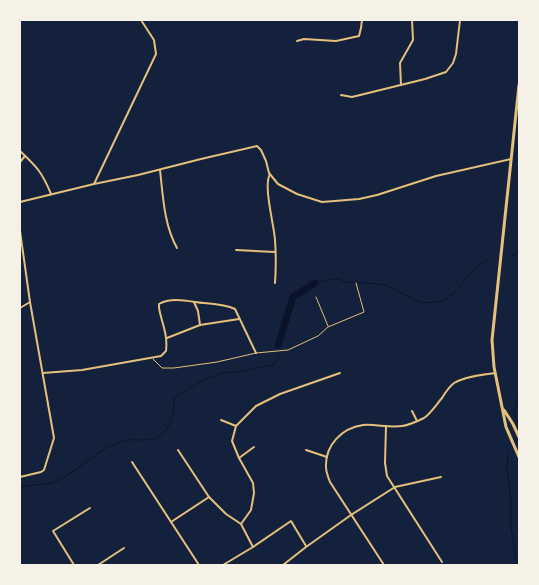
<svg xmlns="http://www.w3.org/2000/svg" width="539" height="585" font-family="Quicksand,sans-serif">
<rect width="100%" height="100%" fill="#14213d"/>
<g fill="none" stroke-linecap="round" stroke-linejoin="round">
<g stroke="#0b132b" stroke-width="1">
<path d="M511,256L519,252"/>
<path d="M315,283C323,281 330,279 338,279C342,280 345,282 349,282C362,284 374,282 387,286C405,293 416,306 437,302C453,299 463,281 474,270C479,266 484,262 490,259"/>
<path d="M278,348V345"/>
<path d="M519,394L514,413L519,427"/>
<path d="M508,454L507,469L511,501V526L517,565"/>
<path d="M20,488C32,483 46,486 57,481C80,470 98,448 123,441C137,437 151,445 163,433C173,423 174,412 174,398L191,387L206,379L222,373L245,371L255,368L273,365L279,355"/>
</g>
<path stroke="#0b132b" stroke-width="7" d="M278,345L293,297L315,283"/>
<g stroke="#e5c07b" stroke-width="1">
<path d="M316,297L328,326"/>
<path d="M153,359L162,368H174L217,362L256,353L288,350L318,336L328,327L364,312L356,283"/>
</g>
<g stroke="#e5c07b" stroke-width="2">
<path d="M297,41L304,39L336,41L359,36L361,28L362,20"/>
<path d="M401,85L400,63L413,40L412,20"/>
<path d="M341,95L352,97L425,79L446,72L453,63L456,54L460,20"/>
<path d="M20,151C37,167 42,172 51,194"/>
<path d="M20,162L25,156"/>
<path d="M160,170C163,196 164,225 177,248"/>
<path d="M270,174C263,186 274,224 275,240C276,254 276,269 275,283"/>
<path d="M94,184L138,175L201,159L257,146L261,150L266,161L269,173L278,184L297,194L322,202L359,199L377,195L436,176L511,159"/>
<path d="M20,202L94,184L156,54L154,40L141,20"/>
<path d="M20,231L30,302L54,438L44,470L41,472L20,477"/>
<path d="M236,250L275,252"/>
<path d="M194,302L198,311L200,325"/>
<path d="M20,308L30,302"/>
<path d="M167,338L200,325L239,319"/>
<path d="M43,373L82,370L161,356L166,351C168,334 162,324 159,308V304C169,298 183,300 195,302C208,304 222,303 235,309L256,353"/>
<path d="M412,411L417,421"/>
<path d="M221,420L236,426"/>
<path d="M386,426L385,463L387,476L442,562"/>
<path d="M178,450L209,497L226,514L241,524L253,547"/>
<path d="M306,450L327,457"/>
<path d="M239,458L254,447"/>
<path d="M132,462L199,565"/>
<path d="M171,522L209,497"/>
<path d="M241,524L251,510L254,493L253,483L239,458L232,441L236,426L256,406L280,394L340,373"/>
<path d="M74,565L53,531L90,508"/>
<path d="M98,565L124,548"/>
<path d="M223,565L253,547L291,521L306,546"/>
<path d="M283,565L306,547L351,515L395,487L441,477"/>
<path d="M384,565L330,482C328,477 326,472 326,467C325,445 342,428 363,425C376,424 389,428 402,426C409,425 418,421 424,418C431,413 436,405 442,398C445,393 449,387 454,383C466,376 482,375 495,373"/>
</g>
<g stroke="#e5c07b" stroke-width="3">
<path d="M519,85L492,340L494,367L506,427L519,457"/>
<path d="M504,410L513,424L519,437"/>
</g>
</g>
<rect width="539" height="585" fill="none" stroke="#f6f1e7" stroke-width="42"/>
</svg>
